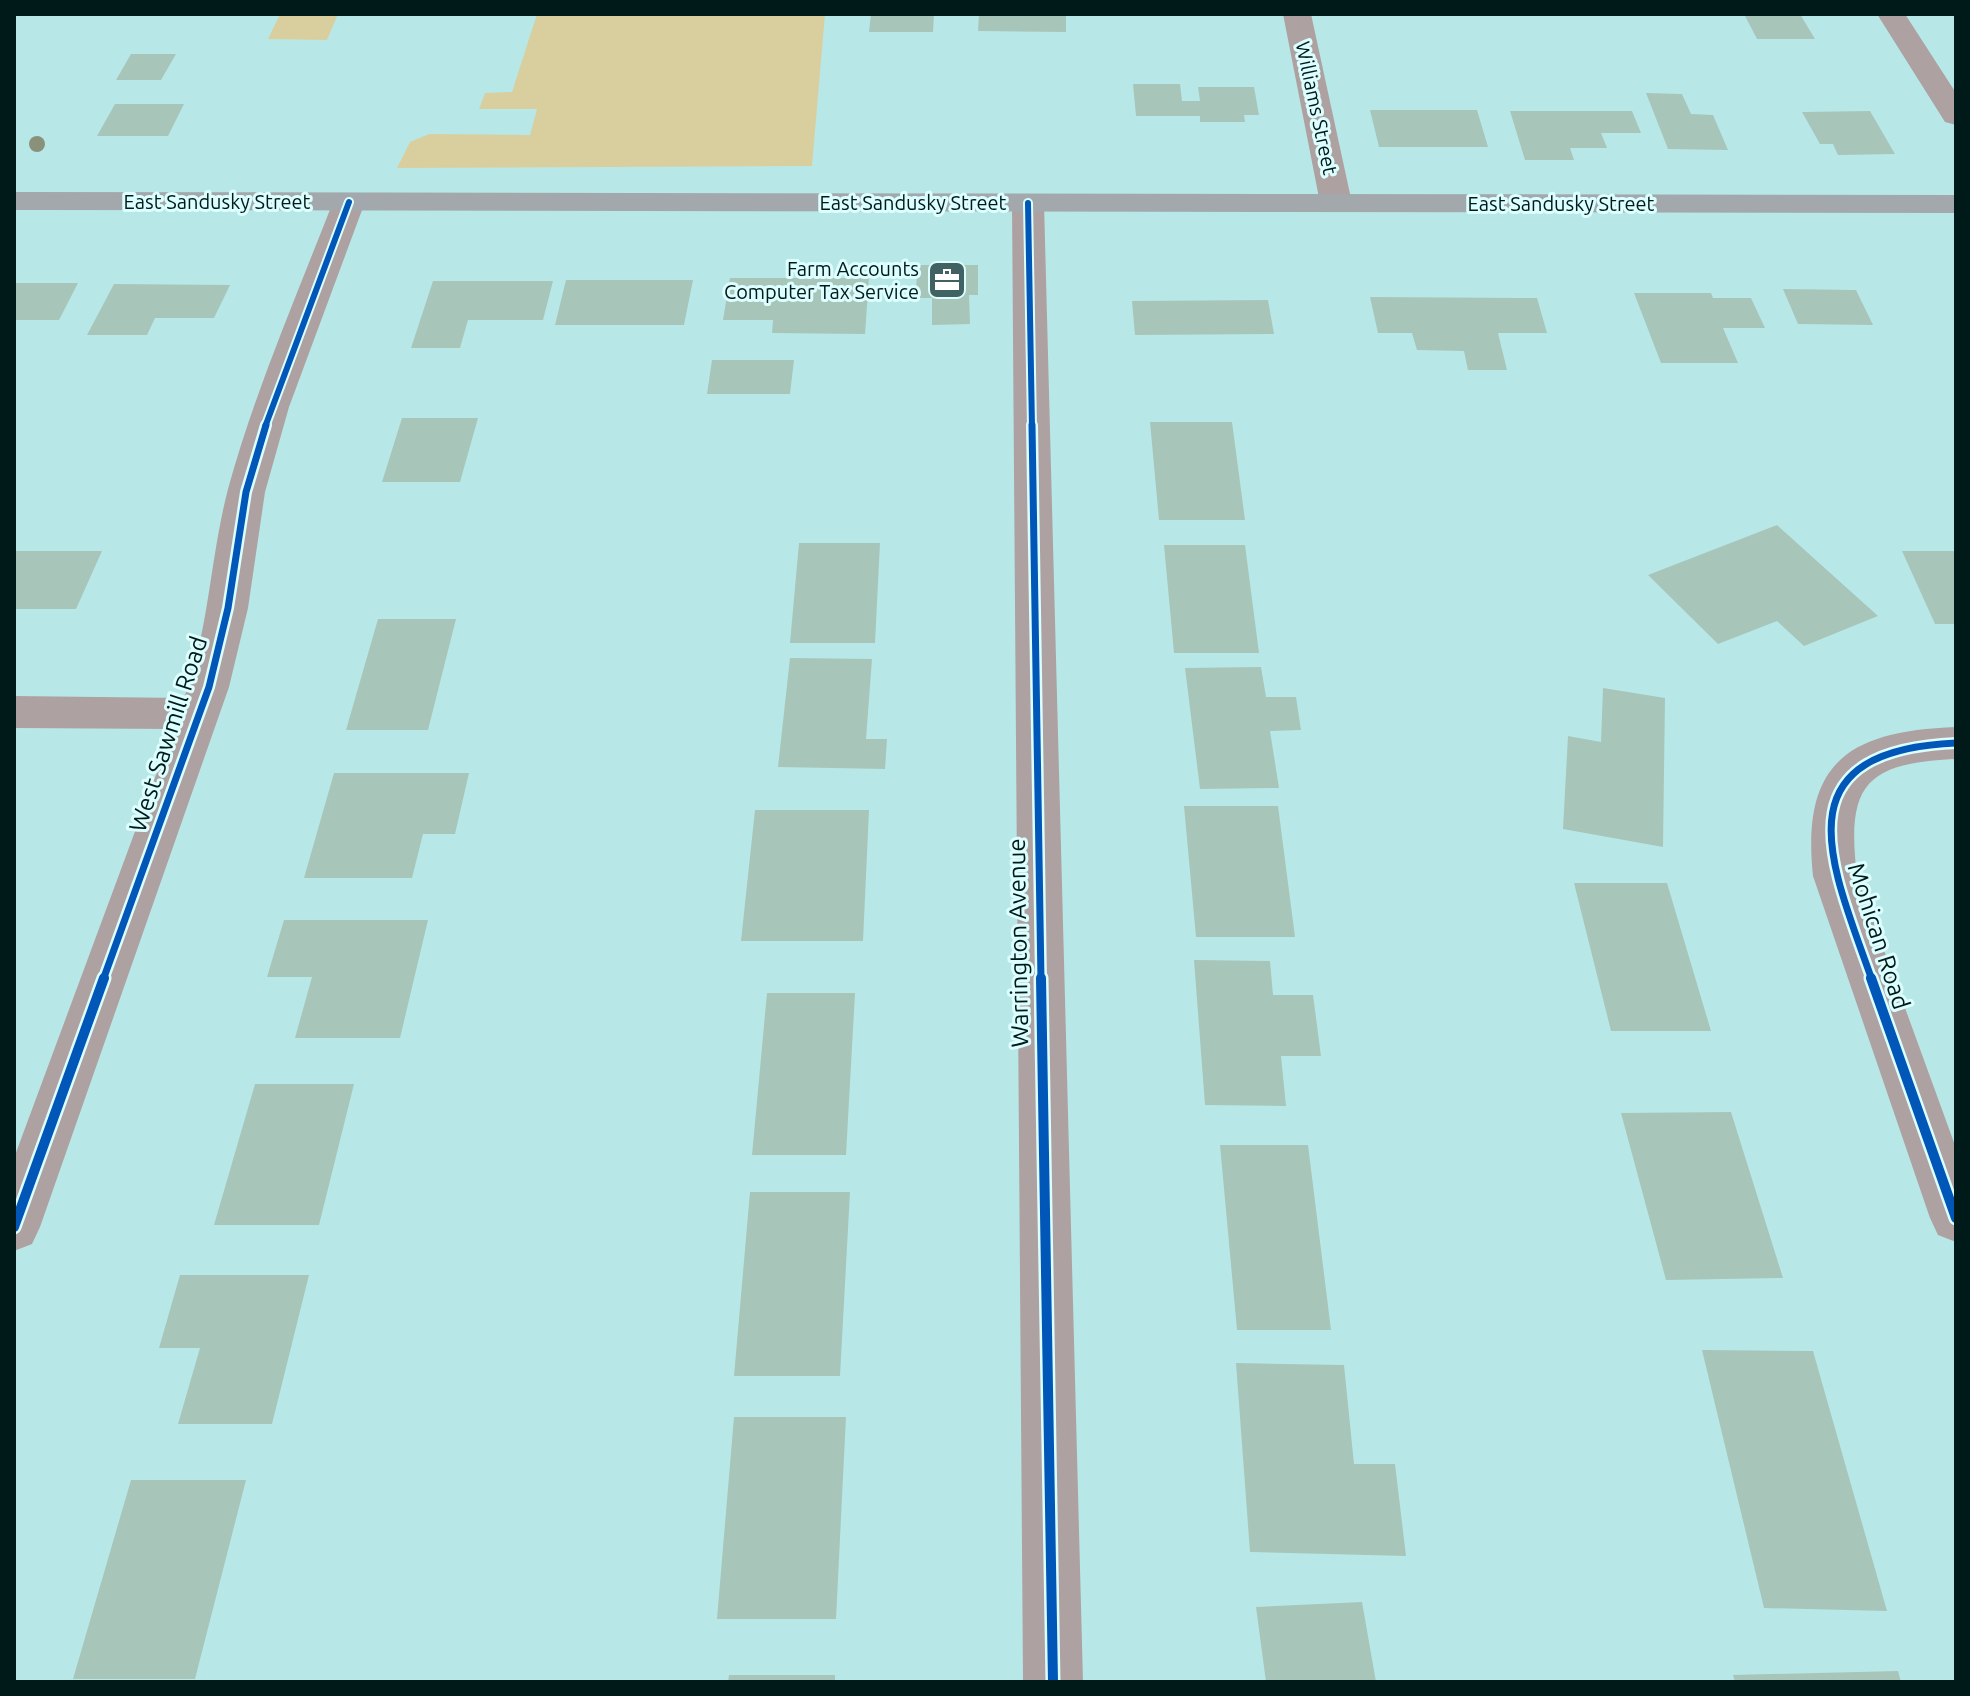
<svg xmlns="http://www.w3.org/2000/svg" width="1970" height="1696" font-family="Ubuntu,sans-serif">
<rect width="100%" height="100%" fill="#b7e8e7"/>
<!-- green -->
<path fill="#d9cf9e" d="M280,14H338L327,40L268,39Z
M537,14H825L812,166L397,168L410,142L429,134L530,135L537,109H479L485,93L512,92Z"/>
<!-- building -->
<path fill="#a8c5ba" d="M871,14H934L933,32H869Z
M979,14H1066V32L978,31Z
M1744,14H1800L1815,39H1757Z
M131,54H176L161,80H116Z
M1133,84H1180L1182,101H1200L1198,87H1254L1259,115H1244L1245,122H1200V116H1136Z
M1646,93L1682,94L1691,114L1713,115L1728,150L1668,149Z
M115,104H184L168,136H97Z
M1370,110H1477L1488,147H1379Z
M1510,111H1632L1641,133H1601L1607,148H1570L1574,160H1525Z
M1870,111L1895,154L1838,155L1833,144H1820L1802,112Z
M917,265H978V295H969L970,324L932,325V298H916Z
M730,278H869L865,334L772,333L773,320H723Z
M566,280H693L684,325H555Z
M433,281H553L543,320H468L460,348H411Z
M14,283H78L59,320H14Z
M114,284L230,285L214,318H155L147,335H87Z
M1783,289L1856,290L1873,325L1798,324Z
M1634,293H1711L1713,298H1751L1765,328H1723L1738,363H1661Z
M1370,297L1537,298L1547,333H1498L1507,370H1468L1464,351L1417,350L1412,333H1378Z
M1268,300L1274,334L1135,335L1132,301Z
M712,360H794L790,394H707Z
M402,418H478L460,482H382Z
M1150,422H1232L1245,520H1159Z
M1777,525L1878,616L1804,646L1777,621L1718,644L1648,575Z
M799,543H880L875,643H790Z
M1164,545H1245L1259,653H1174Z
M14,551H102L76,609H14Z
M1902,551H1956V624H1935Z
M378,619H456L428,730H346Z
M790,658L872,659L866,739H887L885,769L778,767Z
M1261,667L1266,697H1296L1301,730L1270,731L1279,788L1200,789L1185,668Z
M1603,688L1665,698L1663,847L1563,829L1568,736L1601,742Z
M334,773H469L455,834H423L412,878H304Z
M1184,806H1278L1295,937H1196Z
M755,810H869L863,941H741Z
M1574,883H1667L1711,1031H1611Z
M284,920H428L400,1038H295L312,977H267Z
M1194,960L1270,961L1273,995H1313L1321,1056H1281L1286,1106L1205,1105Z
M767,993H855L846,1155H752Z
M255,1084H354L319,1225H214Z
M1731,1112L1783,1278L1666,1280L1621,1113Z
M1220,1145H1308L1331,1330H1237Z
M750,1192H850L840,1376H734Z
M180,1275H309L272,1424H178L200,1348H159Z
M1702,1350L1813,1351L1887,1611L1764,1608Z
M1236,1363L1344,1365L1354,1464H1395L1406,1556L1250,1552Z
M734,1417H846L836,1619H717Z
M131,1480H246L195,1679H73Z
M1362,1602L1376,1682H1266L1256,1607Z
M1898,1671L1901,1682H1735L1733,1675Z
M729,1675H835V1682H728Z"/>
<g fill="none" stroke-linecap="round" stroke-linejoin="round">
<!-- minor -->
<path fill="#aea1a1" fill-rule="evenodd" d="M1283,14H1311L1352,203L1347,210L1336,212L1325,210L1320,203Z
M1877,14H1905L1956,93V125L1945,122Z
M349,193L360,195L365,202L289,407L265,492L248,608L229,687L40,1227L32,1244L14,1251V1158L173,729L14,728V696L184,698C209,631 210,558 228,489C255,391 296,297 333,202L338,195Z
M1028,194L1039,196L1044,203L1083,1682H1023L1012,203L1017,196Z
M1956,727V759C1865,763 1846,785 1857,876L1956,1148V1242L1938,1235L1930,1218L1813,876C1801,762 1849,731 1956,727Z"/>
<!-- major -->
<path fill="#a3a8ac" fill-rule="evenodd" d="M14,192L1956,195V213L14,210Z"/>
<!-- cycleway-far2 casing -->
<g stroke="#ddfefe" stroke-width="10">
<path id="cycleway-far2" d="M1028,203L1032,427
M265,427L349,202"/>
</g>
<!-- cycleway-far1 casing -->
<g stroke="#ddfefe" stroke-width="12">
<path id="cycleway-far1" d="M1032,425L1041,980
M103,980L209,687L228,608L246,492L266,425
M1872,980C1831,864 1777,751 1956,743"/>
</g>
<!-- cycleway casing -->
<g stroke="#ddfefe" stroke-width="15">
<path id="cycleway" d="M1041,978L1053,1682
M1871,978L1956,1218
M14,1227L104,978"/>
</g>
<!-- cycleway-far2 -->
<use href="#cycleway-far2" stroke="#0057b8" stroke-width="6"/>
<!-- cycleway-far1 -->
<use href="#cycleway-far1" stroke="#0057b8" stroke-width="7"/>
<!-- cycleway -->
<use href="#cycleway" stroke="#0057b8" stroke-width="10"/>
</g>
<!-- trees -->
<circle fill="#8a917b" cx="37" cy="144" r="8"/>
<!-- icons -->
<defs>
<g id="office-square" transform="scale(2)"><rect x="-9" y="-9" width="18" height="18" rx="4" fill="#406262" stroke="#ddfefe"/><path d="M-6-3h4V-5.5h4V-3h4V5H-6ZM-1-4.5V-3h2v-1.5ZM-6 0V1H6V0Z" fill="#fff"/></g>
</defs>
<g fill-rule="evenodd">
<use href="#office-square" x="947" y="280"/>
</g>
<g text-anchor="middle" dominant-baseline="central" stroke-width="6" stroke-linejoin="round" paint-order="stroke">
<!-- far-street labels -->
<g font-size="20" fill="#001a1a" stroke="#ddfefe">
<text transform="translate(1317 108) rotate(78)">Williams Street</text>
<text x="217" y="201">East Sandusky Street</text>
<text x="913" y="202">East Sandusky Street</text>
<text x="1561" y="203">East Sandusky Street</text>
</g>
<!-- far-poi labels -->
<g font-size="20" fill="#001a1a" stroke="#ddfefe" text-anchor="end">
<text x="919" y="268">Farm Accounts<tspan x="919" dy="23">Computer Tax Service</tspan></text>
</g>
<!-- street labels -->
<g font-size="24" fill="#001a1a" stroke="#ddfefe">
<text transform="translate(168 734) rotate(-72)">West Sawmill Road</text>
<text transform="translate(1879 936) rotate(72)">Mohican Road</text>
<text transform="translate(1018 943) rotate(-91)">Warrington Avenue</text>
</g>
</g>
<!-- border -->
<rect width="1970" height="1696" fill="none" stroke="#001a1a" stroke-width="32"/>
</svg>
